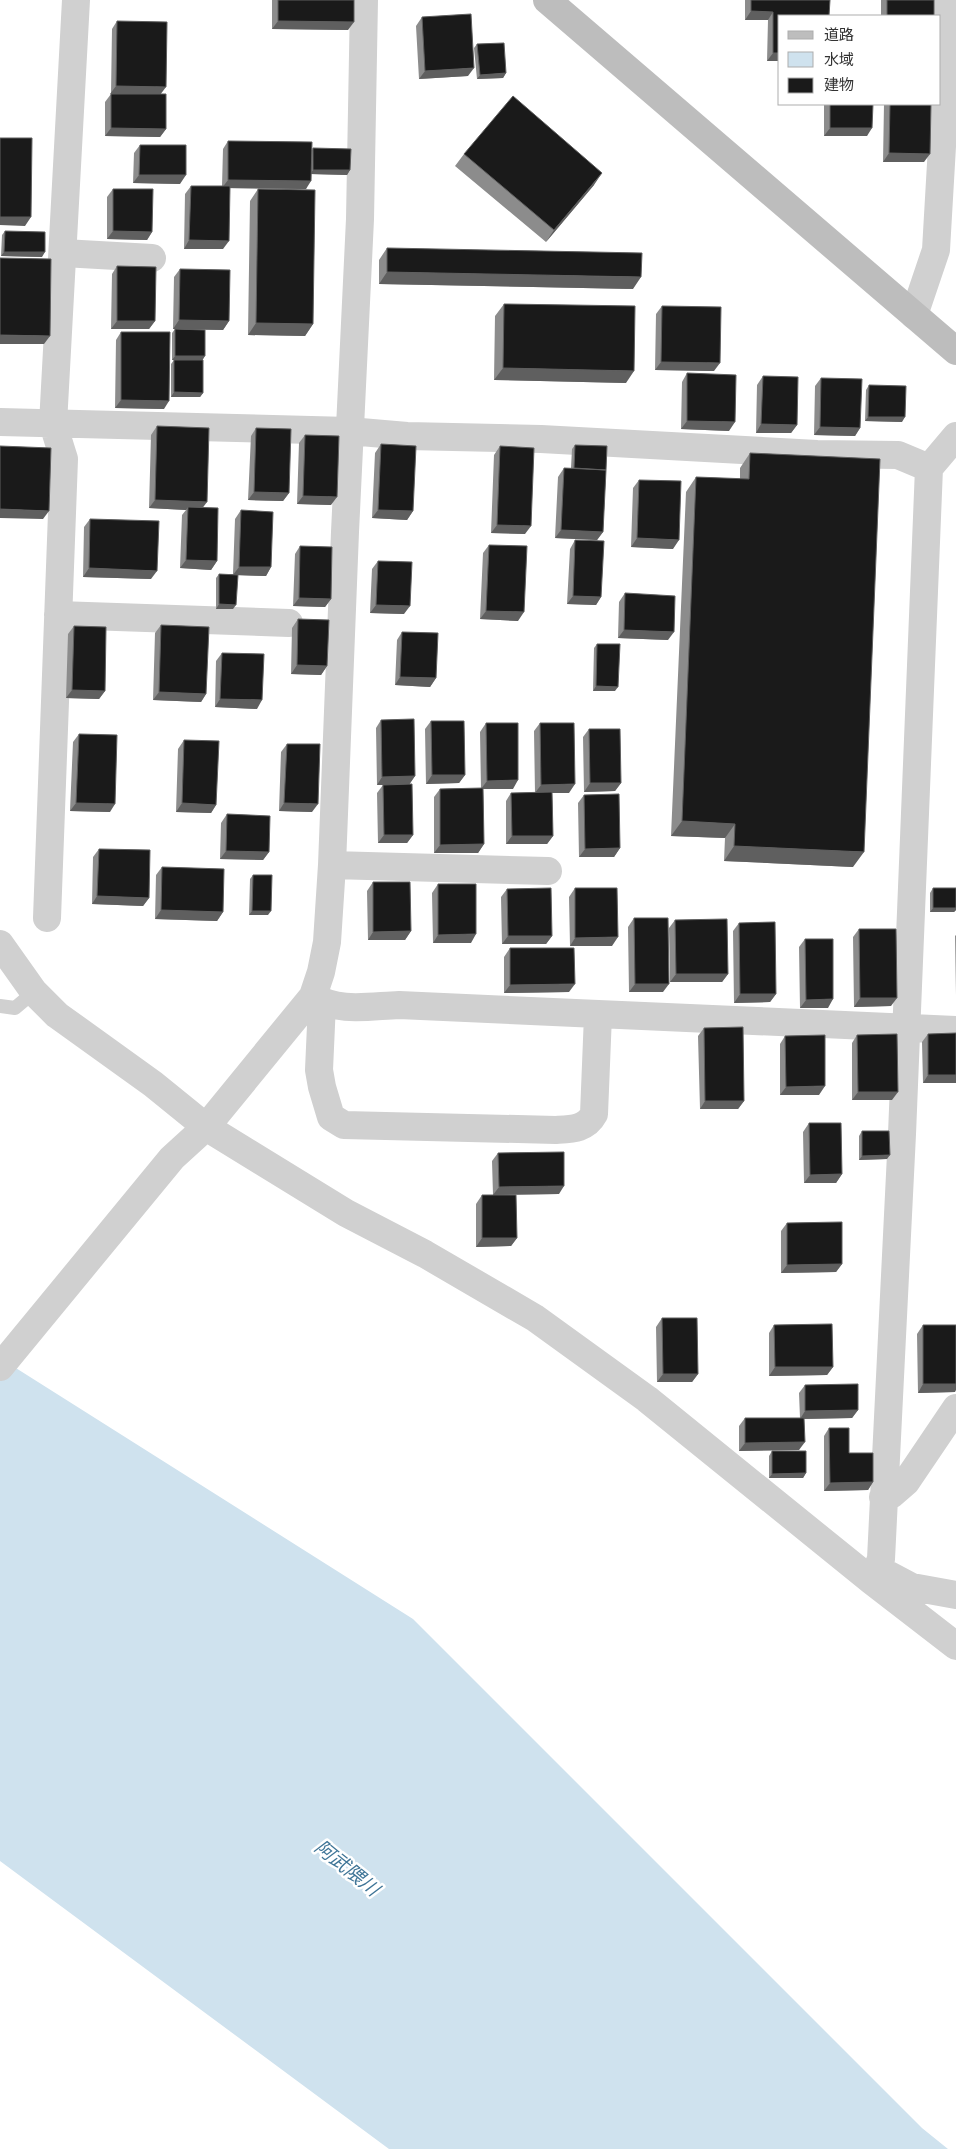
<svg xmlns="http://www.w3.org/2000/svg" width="956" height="2149" font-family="'Space Grotesk','Noto Sans JP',sans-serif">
<rect width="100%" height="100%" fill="#fff"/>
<!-- water -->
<path fill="#cfe2ee" d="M0,1358L413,1619L922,2128L948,2149H389L0,1861Z"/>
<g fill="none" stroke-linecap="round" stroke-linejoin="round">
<!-- lane -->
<path stroke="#d0d0d0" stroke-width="14" d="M0,1006L15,1008L34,992"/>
<!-- street -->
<path stroke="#d0d0d0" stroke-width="28" d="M63,253L152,258
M914,315L936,250L946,77L947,0
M0,422L349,431L407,436L541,439L817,454L898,455L929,468
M58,615L289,623
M332,865L548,871
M47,918L64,459L53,424L76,0
M0,944L34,992L57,1015L153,1084L206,1127L346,1213L425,1254L535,1318L647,1399L872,1581L956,1646
M313,996C337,1013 370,1006 399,1005L956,1030
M322,1003L319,1070L322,1087L331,1117L344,1125L556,1130C572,1129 586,1129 594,1114L598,1015
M0,1367L172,1158L206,1127L313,996L321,972L327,942L332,865L345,532L360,219L364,0
M883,1497L891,1495L906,1482L956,1408
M878,1569L912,1587L956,1595
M872,1581L881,1559L902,1134L929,468L956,436"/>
<!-- secondary -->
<path stroke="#bdbdbd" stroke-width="28" d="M547,0L956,351"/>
</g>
<!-- wall -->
<path fill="#8c8c8c" d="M272,0H354L348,30L272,29Z
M745,0H830L780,16V61H767L768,20H745Z
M881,0H934V16H881Z
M422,17L468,76L419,79L416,26Z
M117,21L160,94L166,129L160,137L105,136V102L111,94L112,29Z
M477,44L506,73L503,78L477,79L474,48Z
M824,104H873L867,136H824Z
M884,104H931L924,162H883Z
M228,141L312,150L313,148L350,170L347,175L311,174L306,189L230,188L223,249H184L185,194L191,186H222L223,149Z
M140,145L180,184L133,183L134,153Z
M464,154L594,185L546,242L455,166Z
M113,189L152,232L147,240L107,239V197Z
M258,189L313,324L305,336L248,335L250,201Z
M5,231L42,257L1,256L2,235Z
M387,248L633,289L379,284V260Z
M117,266L155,321L149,329H111L112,274Z
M180,269L229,321L223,330L173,329L174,277Z
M504,304L626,383L494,380L495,316Z
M662,306L714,371L655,370L656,314Z
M175,329L202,360L203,393L200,397H171V364L174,360H172V333Z
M121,332L164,409L115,408L116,340Z
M687,373L729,431L681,429L682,382Z
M763,376L797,425L791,433H756L757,385Z
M821,378L860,428L855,436L814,435L815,386Z
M869,385L902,422L865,421L866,390Z
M157,426L202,508L217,561L211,570L180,568L182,515L186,510L149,508L151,435Z
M256,428L289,493L283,501L248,500L251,436Z
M305,435L331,505L297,504L299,443Z
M381,444L413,511L407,520L372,518L375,453Z
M575,445L606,471L603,532L597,540L555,538L558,477L564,468H571L572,449Z
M500,446L525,534L491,533L494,455Z
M750,453L853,867L724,861L725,838L671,836L686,492L696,477L740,479V468Z
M639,480L673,549L631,547L633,488Z
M241,510L271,567L266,576L238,575L233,609H216V578L219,574H233L235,519Z
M90,519L151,579L83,577L84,527Z
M575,540L601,597L596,605L567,604L570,549Z
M489,545L518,621L480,619L483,553Z
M300,546L331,599L325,607L293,606L295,554Z
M378,561L404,614L370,613L372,569Z
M625,593L668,640L618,638L619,602Z
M298,619L327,666L321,675L291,674L292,628Z
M161,625L206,694L201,702L153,700L155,633Z
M74,626L105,691L99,699L66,698L68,634Z
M402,632L436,678L430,687L395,685L397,640Z
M597,644L615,691H593L594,648Z
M222,653L257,709L215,707L216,661Z
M381,720L415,776L409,784L413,835L407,843H378L377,793L383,785H377L376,728Z
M431,721L465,775L459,783L426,784L425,729Z
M486,723L513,789H483L484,844L478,853H434V797L440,789L481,788L480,732Z
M540,723L569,793H552L553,836L547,844H506V801L511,793H535L534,731Z
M589,729L621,783L615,791L584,792L583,737Z
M79,734L110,812L70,811L73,742Z
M184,740L216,805L211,813L176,812L178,749Z
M287,744L312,812L279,811L281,752Z
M584,795L620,848L614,857H579L578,803Z
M227,814L269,852L263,860L220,859L221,823Z
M99,849L149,898L143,906L92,904L93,857Z
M162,867L223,912L217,921L155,919L156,875Z
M253,875L268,915H249L250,879Z
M373,882L411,931L405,940H368L367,891Z
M438,884L471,943H433L432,893Z
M575,888L612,946H570L569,897Z
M933,888H956V910L954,912H930V893Z
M507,889L552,936L546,944H502L501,897Z
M634,918L663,992H629L628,927Z
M675,920L728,974L722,982H670L669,928Z
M739,923L776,994L770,1002L734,1003L733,931Z
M859,929L891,1006L854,1007L853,937Z
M956,935V995L955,936Z
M805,939L828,1008H800L799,947Z
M510,948L569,992L504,993V957Z
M704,1028L744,1101L738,1109H700L698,1036Z
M928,1034L956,1083H923L922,1042Z
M857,1035L892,1100H852V1043Z
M785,1036L819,1095H780V1044Z
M809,1123L842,1174L836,1183H804L803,1132Z
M862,1131L887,1159L859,1160V1136Z
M498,1153L559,1194L493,1195L492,1161Z
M482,1195L517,1238L511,1246L476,1247V1204Z
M787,1223L842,1264L836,1272L781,1273V1231Z
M662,1318L698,1374L692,1382H657L656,1327Z
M774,1325L833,1367L827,1375L769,1376V1333Z
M923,1325L955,1392L918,1393L917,1334Z
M805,1385L858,1410L852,1418L804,1419L799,1450L739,1451V1426L745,1418H800L799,1393Z
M829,1428L849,1453L873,1482L868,1490L824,1491V1436Z
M772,1451L806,1473L803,1478H769V1456Z"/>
<!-- shaded-wall -->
<path fill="#5f5f5f" d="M751,11L773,12L768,20H745Z
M278,21L354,22L348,30L272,29Z
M773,53H780V61H767Z
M474,68L468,76L419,79L425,71Z
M506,73L503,78L477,79L480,75Z
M116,86L166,87L160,95L110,94Z
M111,128L166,129L160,137L105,136Z
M830,128H872L867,136H824Z
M889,153L930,154L924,162H883Z
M313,170H350L347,175L310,174Z
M602,173L594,185L546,242L554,230Z
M139,175H186L180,184L133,183Z
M228,180L311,181L306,189L222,188Z
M0,217H31L25,226L0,225Z
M113,231L152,232L147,240L107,239Z
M189,240L229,241L223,249H184Z
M4,252H45L42,257L1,256Z
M387,272L641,277L633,289L379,284Z
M179,320L229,321L223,330L173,329Z
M117,321H155L149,329H111Z
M256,323L313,324L305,336L248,335Z
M0,335L50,336L44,344H0Z
M175,356H205L202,361L172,360Z
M661,362L720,363L714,371L655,370Z
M503,368L634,371L626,383L494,380Z
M174,392L203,393L200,397H171Z
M121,400L169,401L164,409L115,408Z
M868,417H905L902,422L865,421Z
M687,421L735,422L729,431L681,429Z
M761,424L797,425L791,433H756Z
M820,427L860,428L855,436L814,435Z
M254,492L289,493L283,501L248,500Z
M303,496L337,497L331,505L297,504Z
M155,500L207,502L201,510L188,507L186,510L149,508Z
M0,509L49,511L43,519L0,518Z
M378,510L413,511L407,520L372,518Z
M497,525L531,526L525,534L491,533Z
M561,530L603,532L597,540L555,538Z
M637,538L679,540L673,549L631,547Z
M186,560L217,561L211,570L180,568Z
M239,567H271L266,576L233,575Z
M89,568L157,571L151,579L83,577Z
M573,596L601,597L596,605L567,604Z
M299,598L331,599L325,607L293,606Z
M219,604L236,605L233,609H216Z
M376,605L410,606L404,614L370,613Z
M486,611L524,612L518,621L480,619Z
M624,630L674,632L668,640L618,638Z
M297,665L327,666L321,675L291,674Z
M400,677L436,678L430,687L395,685Z
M596,686L618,687L615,691H593Z
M72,690L105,691L99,699L66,698Z
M159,692L206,694L201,702L153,700Z
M220,699L262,700L257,709L215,707Z
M432,775H465L459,783L426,784Z
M415,776L409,785H377L382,777Z
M518,780L513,789H481L487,781Z
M590,783H621L615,791L584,792Z
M575,784L569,793H535L541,785Z
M76,803L115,804L110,812L70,811Z
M182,803L216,805L211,813L176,812Z
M284,803L318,804L312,812L279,811Z
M682,821L735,824L725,838L671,836Z
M384,835H413L407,843H378Z
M512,836H553L547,844H506Z
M484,844L478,853H434L440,845Z
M734,846L864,852L853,867L724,861Z
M620,848L614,857H579L585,849Z
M226,851L269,852L263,860L220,859Z
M97,896L149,898L143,906L92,904Z
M933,908H956V910L954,912H930Z
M161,910L223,912L217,921L155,919Z
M252,911H271L268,915H249Z
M411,931L405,940H368L373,932Z
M476,934L471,943H433L438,935Z
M508,936H552L546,944H502Z
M618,937L612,946H570L575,938Z
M676,974H728L722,982H670Z
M575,984L569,992L504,993L510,985Z
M635,984H669L663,992H629Z
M740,994H776L770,1002L734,1003Z
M860,998H897L891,1006L854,1007Z
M833,999L828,1008H800L806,1000Z
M928,1075H956V1083H923Z
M825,1086L819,1095H780L786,1087Z
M858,1092H898L892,1100H852Z
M705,1101H744L738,1109H700Z
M890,1155L887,1159L859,1160L862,1156Z
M842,1174L836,1183H804L810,1175Z
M564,1186L559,1194L493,1195L499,1187Z
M482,1238H517L511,1246L476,1247Z
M842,1264L836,1272L781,1273L787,1265Z
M775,1367H833L827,1375L769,1376Z
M663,1374H698L692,1382H657Z
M923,1384H956V1390L955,1392L918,1393Z
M858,1410L852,1418L800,1419L805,1411Z
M805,1442L799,1450L739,1451L745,1443Z
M806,1473L803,1478H769L772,1474Z
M873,1482L868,1490L824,1491L830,1483Z"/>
<!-- building -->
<path fill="#1a1a1a" stroke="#5f5f5f" d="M278,0H354V22L278,21Z
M751,0H830L829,16H780V53H773V12L751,11Z
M887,0H934V16H887Z
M471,14L474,68L425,71L422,17Z
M117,21L167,22L166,87L116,86Z
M504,43L506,73L480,75L477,44Z
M111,94H166V129L111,128Z
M513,96L602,173L554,230L464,154Z
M830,104H873L872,128H830Z
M890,104H931L930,154L889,153Z
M0,138H32L31,217H0Z
M228,141L312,142L311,181L228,180Z
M140,145H186V175H139Z
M313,148L351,149L350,170H313Z
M191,186H230L229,241L189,240Z
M113,189H153L152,232L113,231Z
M258,189L315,190L313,324L256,323Z
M5,231L45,232V252H4Z
M387,248L642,253L641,277L387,272Z
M0,258L51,259L50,336L0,335Z
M117,266L156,267L155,321H117Z
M180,269L230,270L229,321L179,320Z
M504,304L635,306L634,371L503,368Z
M662,306L721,307L720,363L661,362Z
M175,329L205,330V356H175Z
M121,332H170L169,401L121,400Z
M174,360H203V393L174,392Z
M687,373L736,375L735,422L687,421Z
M763,376L798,377L797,425L761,424Z
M821,378L862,379L860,428L820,427Z
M869,385L906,386L905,417H868Z
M157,426L209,428L207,502L155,500Z
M256,428L291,429L289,493L254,492Z
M305,435L339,436L337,497L303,496Z
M381,444L416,446L413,511L378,510Z
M575,445L607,446L606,470L574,468Z
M0,446L51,448L49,511L0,509Z
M500,446L534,448L531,526L497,525Z
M750,453L880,459L864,852L734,846L735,824L682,821L696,477L749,479Z
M564,468L606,470L603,532L561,530Z
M639,480L681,481L679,540L637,538Z
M188,507L218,508L217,561L186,560Z
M241,510L273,512L271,567H239Z
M90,519L159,521L157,571L89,568Z
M575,540L604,541L601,597L573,596Z
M489,545L527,546L524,612L486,611Z
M300,546L332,547L331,599L299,598Z
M378,561L412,562L410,606L376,605Z
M219,574L238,575L236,605L219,604Z
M625,593L675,596L674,632L624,630Z
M298,619L329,620L327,666L297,665Z
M161,625L209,627L206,694L159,692Z
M74,626L106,627L105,691L72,690Z
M402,632L438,633L436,678L400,677Z
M597,644H620L618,687L596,686Z
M222,653L264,654L262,700L220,699Z
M414,719L415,776L382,777L381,720Z
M431,721H464L465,775H432Z
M486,723H518V780L487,781Z
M540,723H574L575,784L541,785Z
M589,729H620L621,783H590Z
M79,734L117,735L115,804L76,803Z
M184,740L219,741L216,805L182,803Z
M287,744H320L318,804L284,803Z
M412,784L413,835H384L383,785Z
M483,788L484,844L440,845V789Z
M552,792L553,836H512L511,793Z
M619,794L620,848L585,849L584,795Z
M227,814L270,816L269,852L226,851Z
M99,849L150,850L149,898L97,896Z
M162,867L224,869L223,912L161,910Z
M253,875H272L271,911H252Z
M373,882H410L411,931L373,932Z
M438,884H476V934L438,935Z
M551,888L552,936H508L507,889Z
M575,888H617L618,937L575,938Z
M933,888H956V908H933Z
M634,918H668L669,984H635Z
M727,919L728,974H676L675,920Z
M775,922L776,994H740L739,923Z
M859,929H896L897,998H860Z
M805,939H833V999L806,1000Z
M510,948H574L575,984L510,985Z
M743,1027L744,1101H705L704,1028Z
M956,1033V1075H928V1034Z
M897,1034L898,1092H858L857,1035Z
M825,1035V1086L786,1087L785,1036Z
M809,1123H841L842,1174L810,1175Z
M862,1131H889L890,1155L862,1156Z
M564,1152V1186L499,1187L498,1153Z
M482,1195H516L517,1238H482Z
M842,1222V1264L787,1265V1223Z
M662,1318H697L698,1374H663Z
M832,1324L833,1367H775L774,1325Z
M923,1325H956V1384H923Z
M858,1384V1410L805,1411V1385Z
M745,1418H804L805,1442L745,1443Z
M829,1428H849V1453H873V1482L830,1483Z
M772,1451H806V1473L772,1474Z"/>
<g text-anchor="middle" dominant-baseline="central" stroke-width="5" stroke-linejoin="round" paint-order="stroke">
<!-- water labels -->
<g font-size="19" font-style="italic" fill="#3f7597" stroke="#fff">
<text transform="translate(347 1868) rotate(39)">阿武隈川</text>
</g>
</g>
<!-- legend -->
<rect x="778" y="15" width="162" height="90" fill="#ffffff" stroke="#adadad"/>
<rect x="788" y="31" width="25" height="8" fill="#bdbdbd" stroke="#adadad"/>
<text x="824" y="40" font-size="15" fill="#333333">道路</text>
<rect x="788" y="52" width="25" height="15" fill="#cfe2ee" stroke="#adadad"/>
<text x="824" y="65" font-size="15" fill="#333333">水域</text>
<rect x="788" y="78" width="25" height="15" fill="#1a1a1a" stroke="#adadad"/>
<text x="824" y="90" font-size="15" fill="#333333">建物</text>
</svg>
